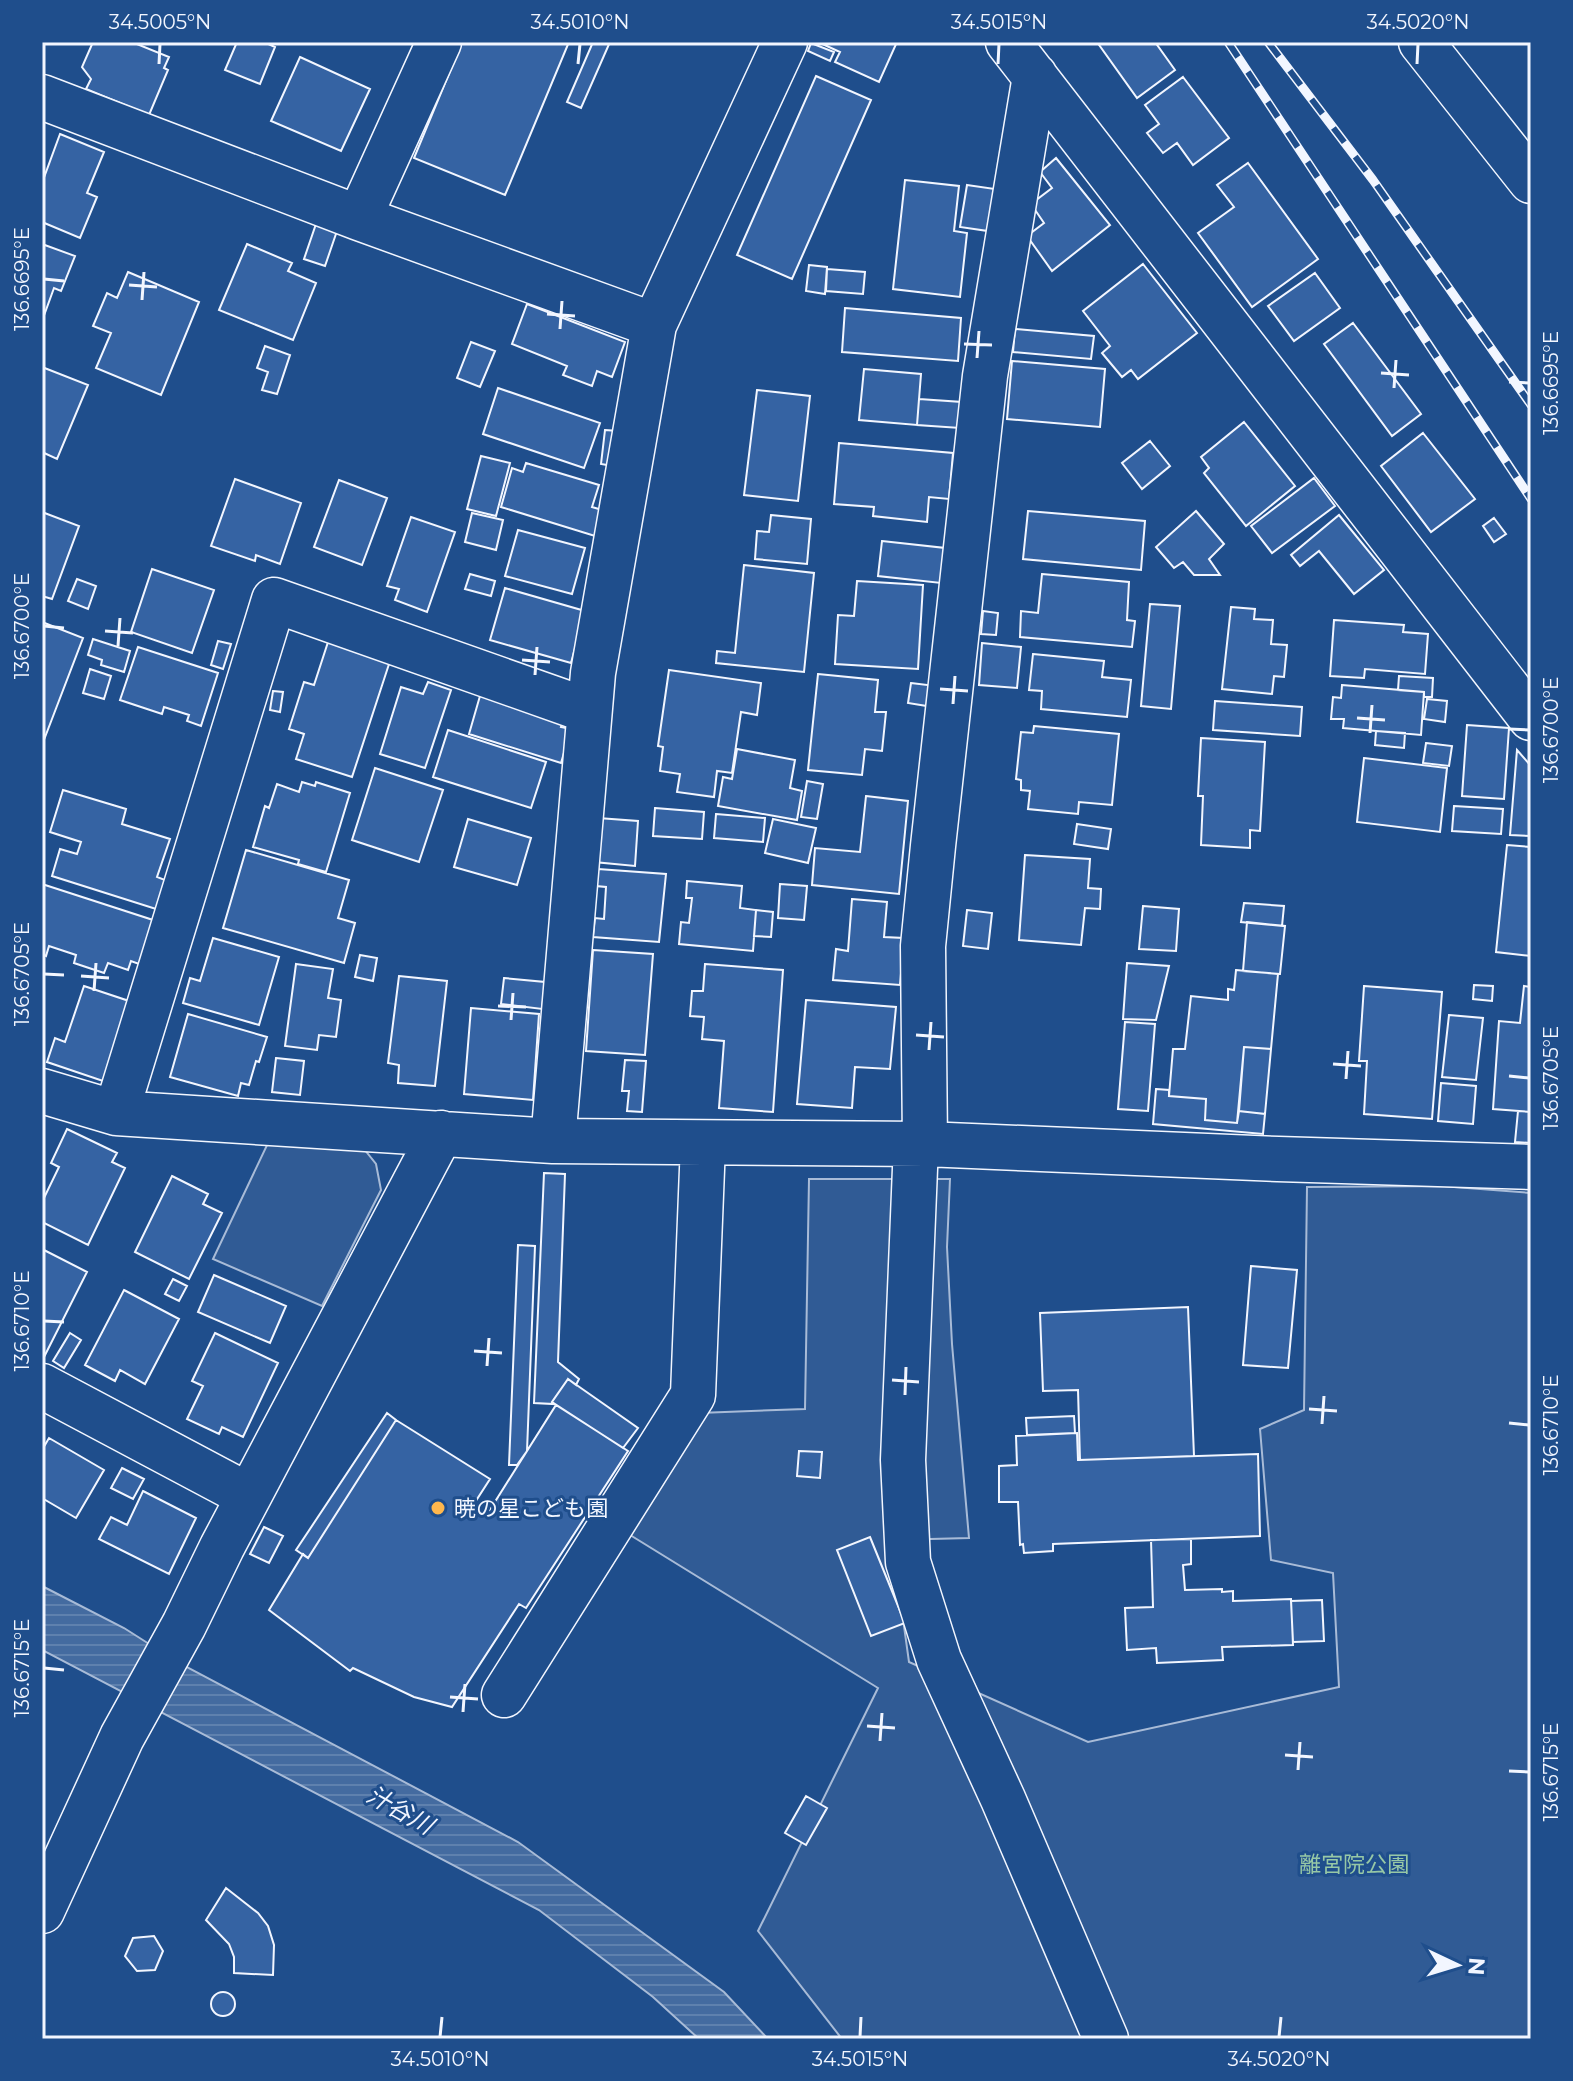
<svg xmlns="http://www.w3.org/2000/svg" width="1573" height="2081" font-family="Montserrat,'Noto Sans JP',sans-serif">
<defs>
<pattern id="water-rules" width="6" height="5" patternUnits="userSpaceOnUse" patternTransform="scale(2)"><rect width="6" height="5" fill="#446ba0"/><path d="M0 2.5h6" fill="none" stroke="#5f81ae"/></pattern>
</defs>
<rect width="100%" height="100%" fill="#1f4e8c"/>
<!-- built -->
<path fill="#305b95" stroke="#a8bbd7" stroke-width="2" d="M268,1143L364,1149L376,1164L381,1190L322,1306L213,1259Z
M809,1179H950L947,1247L952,1344L969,1538L892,1540L909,1662L1088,1742L1339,1687L1333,1573L1271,1560L1260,1429L1304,1410L1307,1187L1441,1186L1531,1193V2039H842L758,1931L878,1688L622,1530L699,1413L805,1409Z"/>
<!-- water -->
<path fill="url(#water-rules)" stroke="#a8bbd7" stroke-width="2" d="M42,1586L124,1628L179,1663L518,1842L724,1992L768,2039H699L653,1997L539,1910L42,1650Z"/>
<!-- building -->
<path fill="#3563a3" stroke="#f2f6ff" stroke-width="2" d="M93,42H132L169,57L164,68L168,70L149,115L86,89L91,79L82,67Z
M237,42H264L275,47L260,84L225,70Z
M462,42H569L505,195L414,158Z
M593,42H610L581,108L567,102Z
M818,42H897L879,82L835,62L840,52Z
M1097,42H1155L1175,70L1137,98Z
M811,43L834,52L830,61L808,51Z
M300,57L370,89L341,151L271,121Z
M816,76L871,100L792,279L737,255Z
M1183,77L1229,138L1193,165L1177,143L1163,153L1147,133L1159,124L1145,105Z
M60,134L104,152L87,193L97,197L80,238L42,222V183Z
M1056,158L1110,225L1052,271L1027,236L1044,223L1031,204L1052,188L1040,172Z
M1248,163L1318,259L1252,307L1198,233L1234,207L1217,185Z
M905,180L959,186L954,231L967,233L960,297L893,289Z
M967,185L995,189L988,231L960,227Z
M317,221L338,228L325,266L304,259Z
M42,244L75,256L61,291L54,288L42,321Z
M247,244L292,263L288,271L316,283L293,340L219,310Z
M1143,264L1197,333L1138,379L1131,370L1122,377L1102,353L1110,346L1083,311Z
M809,265L827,267L825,294L806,291Z
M827,269L865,272L863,294L826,291Z
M128,272L199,302L161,395L96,368L111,333L93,326L107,293L117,298Z
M1315,273L1340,308L1294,341L1268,306Z
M527,304L625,342L612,377L597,371L592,386L563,375L567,366L512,344Z
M845,308L961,318L958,361L842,352Z
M1353,323L1421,414L1392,436L1324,344Z
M1015,329L1094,336L1091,359L1013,352Z
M471,342L495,351L480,387L457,378Z
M265,346L290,355L277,394L262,390L268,372L257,368Z
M1012,361L1105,369L1100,427L1007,419Z
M42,367L88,385L57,459L42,452Z
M864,369L921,374L917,425L859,420Z
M498,388L600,423L584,468L483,434Z
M757,390L810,396L798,501L744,495Z
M919,399L962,402L960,428L917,425Z
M1244,422L1295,486L1246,526L1204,473L1209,468L1201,457Z
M605,430L618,431L613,466L601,464Z
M1423,433L1475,499L1431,532L1381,466Z
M1150,441L1170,466L1142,489L1122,463Z
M839,443L953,453L949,499L929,497L927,522L873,516L874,507L834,504Z
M481,456L510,463L496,516L467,509Z
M526,463L599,485L592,507L602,510L595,536L501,507L512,468L523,472Z
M1314,478L1335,506L1272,553L1251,526Z
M235,479L301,503L280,564L256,555L255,561L211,546Z
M339,480L387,498L362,565L314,547Z
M1028,511L1145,521L1141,570L1023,559Z
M1196,511L1224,544L1209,559L1220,575H1194L1183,562L1174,568L1156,547Z
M42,512L79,526L52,599L42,596Z
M472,513L503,520L496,550L465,542Z
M771,515L811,519L807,564L755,559L757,531L769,532Z
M1339,515L1384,570L1354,594L1319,551L1300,566L1291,555Z
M411,517L455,532L427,612L395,600L399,589L387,586Z
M1494,518L1506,534L1494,542L1483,526Z
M518,530L585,548L572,594L505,576Z
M882,541L945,548L941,583L878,576Z
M744,565L814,573L804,672L716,663L717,651L735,653Z
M152,569L214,590L192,653L131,632Z
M470,574L495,581L491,596L465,589Z
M1042,574L1129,582L1127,620L1135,621L1132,647L1020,637L1021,611L1038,613Z
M77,579L96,586L88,609L68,601Z
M857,581L923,585L918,669L835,664L838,615L854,616Z
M505,588L585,611L571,663L490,640Z
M1150,604L1180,606L1171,709L1141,706Z
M1231,607L1255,609L1254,619L1273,620L1271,644L1287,645L1284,677L1274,676L1272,694L1222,689Z
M983,611L998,613L996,635L981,634Z
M1334,620L1404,625L1403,632L1428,634L1425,674L1365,669L1364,678L1330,676Z
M42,622L83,638L42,745Z
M93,639L130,651L124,672L101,665L102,660L88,655Z
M329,639L391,658L352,777L296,759L304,734L289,729L304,682L314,685Z
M218,641L231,644L223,669L211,665Z
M982,643L1021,647L1017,688L979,685Z
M138,647L218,673L201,726L187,721L189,715L164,707L162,714L120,700Z
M1033,654L1104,661L1102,677L1131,680L1127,717L1041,709L1042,691L1029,690Z
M90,669L111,676L104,699L83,693Z
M669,670L761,683L757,715L741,712L732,773L717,771L714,797L677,792L680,774L660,771L663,747L658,746Z
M818,674L878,680L875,712H886L882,751L865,749L862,775L808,770Z
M1399,676L1433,678L1432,697H1424V692L1398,690Z
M428,682L451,690L425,768L380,754L401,687L423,694Z
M484,682L565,714L561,727L571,729L561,763L469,734Z
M911,683L936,686L933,707L908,703Z
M1342,685L1424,692L1421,735L1343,728L1344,719H1331L1333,697L1341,698Z
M273,691L283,692L280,712L270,710Z
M1427,699L1447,701L1445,722L1424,719Z
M1215,701L1302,707L1300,736L1213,730Z
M1467,725L1509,728L1504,799L1462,796Z
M1034,726L1119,734L1112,805L1079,802L1078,814L1028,809L1030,791L1021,790V780L1016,779L1021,732L1033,733Z
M448,730L546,762L531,808L433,777Z
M1376,731L1405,733L1404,748L1375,745Z
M1201,738L1265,742L1260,831L1250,830V848L1201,845L1203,796H1198Z
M1426,743L1452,746L1449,766L1423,763Z
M737,749L795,760L790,788L802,791L797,820L718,806L723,777L732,779Z
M1517,750L1531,766V836L1510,835Z
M1364,758L1447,768L1440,832L1357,822Z
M375,768L443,790L419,862L352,840Z
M807,781L823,784L817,819L801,817Z
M302,782L315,786L316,782L350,793L326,872L298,864L299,860L253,847L265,806L269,808L277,784L299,792Z
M63,790L126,809L122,824L170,839L157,877L165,880L156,909L52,876L60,849L77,854L81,842L50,832Z
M866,796L908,801L899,894L812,885L815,848L860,852Z
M1454,806L1503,809L1501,834L1452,831Z
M655,808L704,812L702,839L653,836Z
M716,814L765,818L763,842L714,838Z
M598,818L638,821L635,866L594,862Z
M468,819L531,838L517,885L454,867Z
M773,819L816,828L808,863L765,853Z
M1077,824L1111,829L1108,849L1074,844Z
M1507,845L1531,847V956L1496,952Z
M246,850L349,880L338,918L355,923L344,963L223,928Z
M1025,855L1090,859L1088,888L1101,889L1100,909L1085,908L1081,945L1019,940Z
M598,869L666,874L659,942L593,937L595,918L604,919L606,887L596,886Z
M687,881L742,886L740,908L756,910L753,951L679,944L681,922L689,923L692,898H686Z
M42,884L153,920L139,964L131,961L128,970L108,963L104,973L74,963L76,955L49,946L46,956L42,954Z
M780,884L807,886L804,920L778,918Z
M852,899L887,902L884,937L904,938L900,985L833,980L836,949L848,951Z
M1244,903L1284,906L1282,926L1241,922Z
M1143,906L1179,909L1176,951L1139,949Z
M756,910L773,912L771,937L754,936Z
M967,910L992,913L988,949L963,946Z
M1247,922L1285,926L1280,974L1243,971Z
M213,938L279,957L259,1025L183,1003L190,978L200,981Z
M593,950L653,954L645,1055L586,1051Z
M360,955L377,958L373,981L355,977Z
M1127,963L1169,966L1156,1020L1123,1019Z
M296,964L333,969L328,998L341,1000L336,1037L319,1035L317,1050L285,1046Z
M705,964L783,970L773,1112L719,1108L724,1041L702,1039L704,1017L690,1016L692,991H703Z
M1236,970L1278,974L1271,1049L1244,1047L1237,1123L1205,1120L1206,1099L1169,1096L1173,1049H1185L1191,996L1228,1000V989L1234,990Z
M399,976L447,981L435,1086L398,1083L399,1065L388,1063Z
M504,978L545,982L542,1009L501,1004Z
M1474,985L1493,986L1492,1001L1473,999Z
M84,986L129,1001L103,1081L47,1062L55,1038L65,1042Z
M1364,986L1442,992L1432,1119L1364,1114L1367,1061H1359Z
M1524,986L1531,987V1112L1493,1109L1499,1021L1520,1023Z
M806,1000L896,1007L890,1069L855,1067L852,1108L797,1104Z
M471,1008L539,1014L533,1100L464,1094Z
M188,1014L267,1037L259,1062L256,1061L249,1085L241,1083L238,1096L170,1077Z
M1449,1015L1483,1018L1476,1080L1442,1077Z
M1125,1022L1155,1024L1148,1111L1118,1109Z
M1244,1047L1271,1049L1265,1114L1239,1111Z
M276,1058L304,1061L300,1095L272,1092Z
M625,1060L646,1061L642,1112L627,1111L629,1091H622Z
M1441,1083L1476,1086L1473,1124L1438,1121Z
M1156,1089L1169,1090V1096L1206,1099L1205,1120L1237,1123L1239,1111L1265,1114L1263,1134L1153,1124Z
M1518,1111L1531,1112V1143L1515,1142Z
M67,1129L117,1153L112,1162L125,1168L88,1245L42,1222V1202L59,1167L51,1163Z
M544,1173L565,1174L558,1362L579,1379L576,1385L568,1379L552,1402L554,1404L534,1403Z
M172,1176L208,1194L203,1204L222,1213L189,1279L135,1252Z
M518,1245L535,1246L527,1451L517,1465H509Z
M42,1249L87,1272L42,1361Z
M1251,1266L1297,1270L1288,1368L1243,1365Z
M214,1275L286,1306L270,1343L198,1312Z
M173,1279L187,1286L179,1301L165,1294Z
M124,1290L179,1319L145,1384L120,1370L115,1381L85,1365Z
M1188,1307L1194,1456L1080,1460L1078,1390L1043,1391L1040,1313Z
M70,1333L81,1340L64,1368L53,1361Z
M215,1333L278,1363L243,1437L222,1427L219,1434L187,1419L203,1386L192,1381Z
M568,1379L638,1428L623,1448L552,1402Z
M556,1405L628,1451L526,1608L519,1604L452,1707L414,1697L353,1668L350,1671L269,1610L303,1554L308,1558L396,1420L490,1479L472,1507L486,1516Z
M387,1413L396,1420L308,1558L296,1550Z
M1074,1416L1075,1433L1027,1435L1026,1418Z
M1077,1433L1078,1460L1258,1454L1260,1536L1053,1544V1551L1024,1553L1023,1544L1020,1545L1018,1502H999V1466L1017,1465L1016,1436Z
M49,1438L104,1470L76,1518L42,1498V1450Z
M799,1451L822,1452L820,1478L797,1476Z
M122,1468L144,1479L133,1499L111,1488Z
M143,1491L196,1518L169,1574L99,1539L111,1517L127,1525Z
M264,1527L283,1536L269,1563L250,1554Z
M870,1537L905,1623L871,1636L837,1550Z
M1191,1539V1564L1183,1565L1185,1590L1222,1589V1592L1233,1591V1601L1291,1599L1293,1645L1222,1647L1223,1660L1157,1663L1156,1648L1127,1650L1125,1608L1153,1607L1151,1540Z
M1322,1600L1324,1641L1293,1642L1291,1601Z
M806,1796L827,1808L806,1845L785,1833Z
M226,1888L258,1913L268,1926L274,1945L273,1975L234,1973V1957L229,1944L206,1920Z
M154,1936L163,1951L155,1970L137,1971L125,1956L133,1938Z
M211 2004a12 12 0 1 1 24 0a12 12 0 1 1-24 0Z"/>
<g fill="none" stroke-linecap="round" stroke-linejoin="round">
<!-- minor casing -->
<g stroke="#f2f6ff" stroke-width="47">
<path id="minor" d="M1008,42L1531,718
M1421,42L1531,181
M42,97L359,218L654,325
M359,218L439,42
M42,1091L116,1113L553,1141L925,1144L1278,1159L1531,1167
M116,1113L274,600L589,711
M553,1141L593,673L654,325L785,42
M916,1144L903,1460L908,1562L939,1660L1003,1799L1106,2039
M925,1144L923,946L933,846L985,376L1035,76
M42,1386L249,1496
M504,1695L693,1395L703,1144
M42,1911L122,1737L184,1625L222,1547L441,1133"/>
</g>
<!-- minor -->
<use href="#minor" stroke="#1f4e8c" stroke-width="44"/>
<!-- rail casing -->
<g stroke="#f2f6ff" stroke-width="9">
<path id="rail" d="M1228,42L1531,499
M1268,42L1373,180L1531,405"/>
</g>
<!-- rail -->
<use href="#rail" stroke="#1f4e8c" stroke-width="6" stroke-dasharray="18" stroke-linecap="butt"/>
</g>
<!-- ticks -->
<path fill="none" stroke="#f2f6ff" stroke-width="3" d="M159,64L160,44M578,64L580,44M998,64L999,44M1417,64L1418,44M44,279L64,281M129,285L157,287M142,300L144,272M547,314L575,316M560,329L562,301M964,344L992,345M977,358L979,331M1381,373L1409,375M1509,382L1529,383M1394,388L1396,360M44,626L64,628M105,631L133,633M118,646L120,618M522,660L550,662M535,675L537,647M940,689L968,691M953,704L955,676M1357,718L1385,720M1509,729L1529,730M1370,733L1372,705M44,974L64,975M81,976L109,978M94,991L96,963M498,1006L526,1007M511,1020L513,993M916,1035L944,1037M929,1050L931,1022M1333,1064L1361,1066M1509,1076L1529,1078M1346,1079L1348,1051M44,1321L64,1322M474,1351L502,1353M487,1366L489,1338M892,1380L919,1382M905,1395L906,1367M1309,1409L1337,1411M1509,1423L1529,1425M1322,1424L1324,1396M44,1668L64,1670M450,1697L478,1699M463,1712L465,1684M867,1726L895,1728M880,1741L882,1713M1285,1755L1313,1757M1298,1770L1300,1742M1509,1771L1529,1772M440,2037L442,2017M860,2037L861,2017M1279,2037L1281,2017"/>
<!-- markers -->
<circle fill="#ffb74d" stroke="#1f4e8c" stroke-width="3" cx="438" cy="1508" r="8"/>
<g text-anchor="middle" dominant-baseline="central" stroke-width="6" stroke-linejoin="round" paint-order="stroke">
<!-- poi labels -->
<g font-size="22" fill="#f2f6ff" stroke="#1f4e8c" text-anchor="start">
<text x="454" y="1508">暁の星こども園</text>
</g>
<!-- park labels -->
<g font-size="22" fill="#97c8a6" stroke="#1f4e8c">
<text x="1354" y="1864">離宮院公園</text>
</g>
<!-- water labels -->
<g font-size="24" font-style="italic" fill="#f2f6ff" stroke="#1f4e8c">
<text transform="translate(400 1810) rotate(29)">汁谷川</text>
</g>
</g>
<!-- border -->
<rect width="1573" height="2081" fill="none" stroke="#1f4e8c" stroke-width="88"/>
<!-- north arrow -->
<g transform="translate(1457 1965) rotate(94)" stroke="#1f4e8c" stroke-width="6" paint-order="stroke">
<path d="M0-6L14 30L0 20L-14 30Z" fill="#f2f6ff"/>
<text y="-12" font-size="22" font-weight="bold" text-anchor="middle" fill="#f2f6ff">N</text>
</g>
<rect x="44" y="44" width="1485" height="1993" fill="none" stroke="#f2f6ff" stroke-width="3"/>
<g font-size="20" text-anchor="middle" fill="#f2f6ff">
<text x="160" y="29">34.5005°N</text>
<text x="580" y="29">34.5010°N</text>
<text x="999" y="29">34.5015°N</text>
<text x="1418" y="29">34.5020°N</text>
<text transform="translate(22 279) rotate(-90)" y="7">136.6695°E</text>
<text transform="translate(1551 383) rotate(-90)" y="7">136.6695°E</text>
<text transform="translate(22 626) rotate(-90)" y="7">136.6700°E</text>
<text transform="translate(1551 730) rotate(-90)" y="7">136.6700°E</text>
<text transform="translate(22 974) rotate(-90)" y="7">136.6705°E</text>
<text transform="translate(1551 1078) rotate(-90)" y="7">136.6705°E</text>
<text transform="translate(22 1321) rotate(-90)" y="7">136.6710°E</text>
<text transform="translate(1551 1425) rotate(-90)" y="7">136.6710°E</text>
<text transform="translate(22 1668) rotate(-90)" y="7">136.6715°E</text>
<text transform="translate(1551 1772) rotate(-90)" y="7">136.6715°E</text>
<text x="440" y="2066">34.5010°N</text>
<text x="860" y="2066">34.5015°N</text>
<text x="1279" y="2066">34.5020°N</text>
</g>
</svg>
